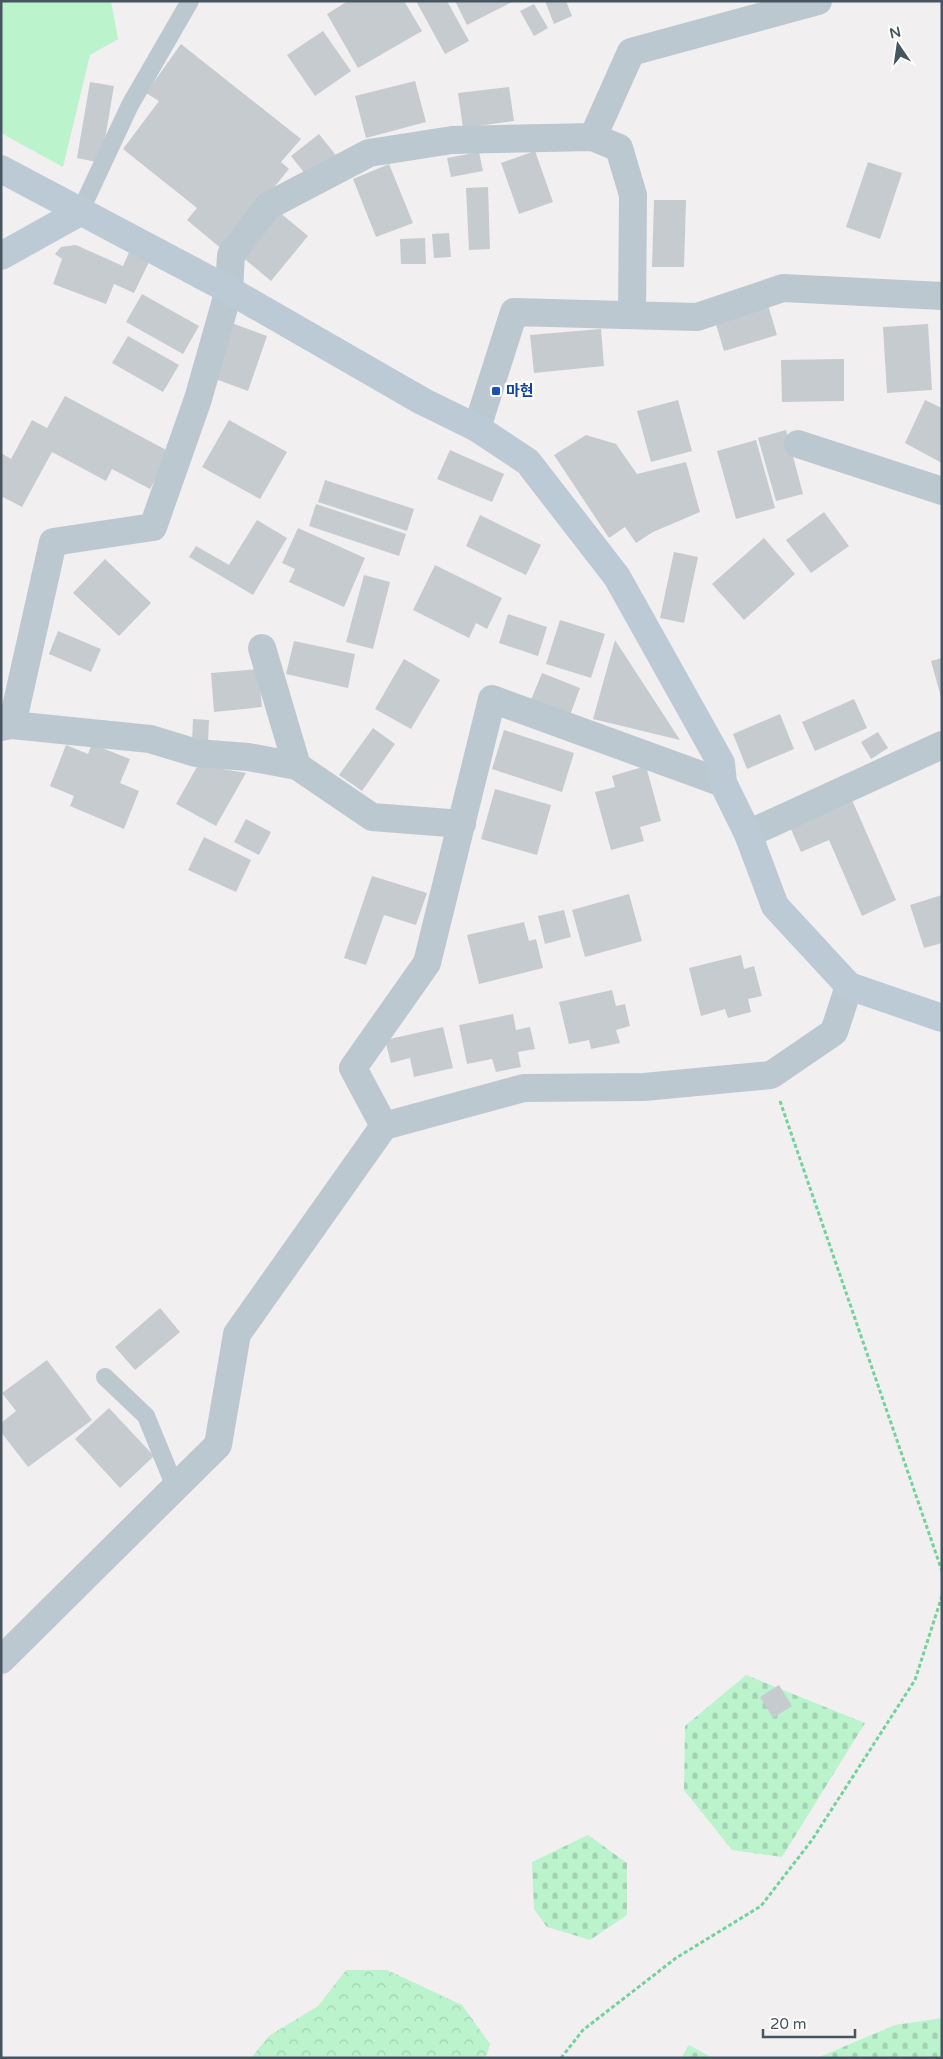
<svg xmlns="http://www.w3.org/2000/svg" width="943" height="2059" font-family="'Varela Round','Noto Sans KR',sans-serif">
<defs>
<pattern id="forest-crowns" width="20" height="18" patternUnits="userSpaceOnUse" patternTransform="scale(1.25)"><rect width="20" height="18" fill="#bbf3cc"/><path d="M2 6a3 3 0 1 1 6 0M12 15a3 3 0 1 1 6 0" fill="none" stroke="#a2d2b2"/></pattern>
<pattern id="cemetery-stones" width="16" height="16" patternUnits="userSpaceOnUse" patternTransform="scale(1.25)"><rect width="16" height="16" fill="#bbf3cc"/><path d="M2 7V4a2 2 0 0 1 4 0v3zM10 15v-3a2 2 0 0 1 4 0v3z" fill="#a2d2b2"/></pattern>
</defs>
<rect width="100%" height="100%" fill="#f2eff0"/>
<!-- grass -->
<path fill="#bbf3cc" d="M1,1H111L118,39L90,55L63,167L1,133Z"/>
<!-- forest -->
<path fill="url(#forest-crowns)" d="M346,1970H387L462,2005L490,2044L486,2058H251L269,2036L318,2006Z"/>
<!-- cemetery -->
<path fill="url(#cemetery-stones)" d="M746,1675L865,1723L782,1857L732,1850L684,1790L685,1726Z
M588,1835L627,1863V1915L590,1940L547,1927L534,1909L532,1862Z
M942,2018V2058H817L895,2025Z
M689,2045L713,2058H681Z"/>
<!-- building -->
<path fill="#c6cbd0" d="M348,1H404L422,31L358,68L327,14Z
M416,1H447L469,41L445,54Z
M455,1H514L467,25Z
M545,1H566L572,16L554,24Z
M534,4L548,28L534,36L520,11Z
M323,31L351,71L315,96L287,55Z
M181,44L301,139L281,162L289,169L223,250L187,220L197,208L123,149L159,101L146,93Z
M415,81L426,122L366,138L355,96Z
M90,82L114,86L101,163L77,158Z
M509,87L514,121L463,128L458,93Z
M319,134L338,158L310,180L291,156Z
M535,151L553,202L519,214L501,163Z
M479,152L483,171L451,177L447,158Z
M868,162L902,173L880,239L846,227Z
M389,164L413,223L376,237L353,179Z
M488,187L490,249L469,250L466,188Z
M654,200H686L684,267H652Z
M278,211L308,236L271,281L241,256Z
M449,233L451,257L434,258L432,234Z
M425,238L426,264H401L400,239Z
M76,245L123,266L130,250L150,260L134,293L114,284L106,304L53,284L62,259L55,254L61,247Z
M142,294L199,326L183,354L126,322Z
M768,305L777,335L724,351L715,321Z
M229,322L267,336L248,391L210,377Z
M928,324L932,390L887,393L883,327Z
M601,329L604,366L534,373L530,335Z
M128,336L179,365L163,392L112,363Z
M844,359V401L782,402L781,360Z
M65,396L170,452L150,489L112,469L106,481L52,452L22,507L1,496V453L11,459L32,420L47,428Z
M678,400L692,451L651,462L637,411Z
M925,400L942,408V463L905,443Z
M229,420L287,452L260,499L202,467Z
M786,430L803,494L776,501L758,438Z
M586,435L616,444L637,474L686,462L700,512L653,532L636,543L625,527L609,538L554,455Z
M756,440L775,508L736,519L717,451Z
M450,450L504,474L492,502L437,479Z
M325,480L414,509L407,531L318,502Z
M316,504L406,534L399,556L309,526Z
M824,512L849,546L811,573L786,540Z
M480,515L541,545L526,575L466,546Z
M257,520L287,538L253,595L189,557L196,546L229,565Z
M298,528L365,558L344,607L289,582L295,569L282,563Z
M764,538L795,574L744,620L712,584Z
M674,552L698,557L684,623L660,618Z
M105,559L151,603L119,636L73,593Z
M435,565L502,598L487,629L476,623L469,638L413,610Z
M364,575L390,582L373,649L346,642Z
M508,614L547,627L538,656L499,643Z
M560,620L605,634L591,678L546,664Z
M58,631L101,649L91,672L49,654Z
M615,640L680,740L593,719Z
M294,641L355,654L348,688L286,674Z
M942,658V696L941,697L931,661Z
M404,659L440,680L411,729L375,709Z
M258,669L262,707L214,712L211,673Z
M542,673L580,688L570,715L531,700Z
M854,699L867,728L815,751L802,722Z
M780,714L794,749L747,769L733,734Z
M193,719L209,720L208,743L192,742Z
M373,728L395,744L362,791L339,775Z
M504,730L574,753L562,792L492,769Z
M878,732L888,748L871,759L861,742Z
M92,744L130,759L120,783L139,791L124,829L70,806L74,796L50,786L66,745L88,754Z
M198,765L246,773L216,826L176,804Z
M646,766L661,821L640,827L644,841L611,850L595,792L615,787L612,776Z
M495,789L551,805L537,855L481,839Z
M852,800L896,900L862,916L829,840L801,852L790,827Z
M246,819L271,832L259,855L234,842Z
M204,837L251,860L236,892L188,870Z
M372,876L427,893L416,925L384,915L366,965L344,958Z
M629,894L642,941L585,957L572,910Z
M942,895V943L924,948L910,905Z
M564,910L571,937L545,944L538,916Z
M524,922L529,941L536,939L543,968L479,984L467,935Z
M741,955L744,969L754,966L762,996L748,999L751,1012L728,1018L725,1009L701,1016L689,968Z
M612,990L616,1006L625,1004L630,1026L616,1030L620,1043L591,1049L589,1040L569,1044L559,1002Z
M513,1014L516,1030L530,1027L535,1049L518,1052L521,1067L496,1072L492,1059L467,1064L459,1025Z
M443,1027L453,1068L414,1077L410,1058L391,1063L385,1040Z
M160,1308L180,1332L135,1370L115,1347Z
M47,1360L92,1420L28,1467L1,1432V1423L16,1411L2,1393Z
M109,1408L154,1456L120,1488L75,1439Z
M779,1685L792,1706L773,1718L760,1697Z"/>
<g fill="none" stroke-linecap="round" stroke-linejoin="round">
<!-- path -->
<path stroke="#70d49a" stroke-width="3" stroke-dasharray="4 2.5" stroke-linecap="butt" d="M780,1101L942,1571
M561,2058L583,2030L676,1958L761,1906L812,1840L915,1680L942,1596"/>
<!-- lane -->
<path stroke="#bcc8d0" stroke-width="18" d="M80,212L130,105L190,1
M105,1377L146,1416L175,1487"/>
<!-- street -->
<path stroke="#bcc8d0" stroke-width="28" d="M593,137L619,148L633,195L632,315
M477,428L514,312L697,317L783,288L942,296
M798,444L942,491
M262,648L297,766
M12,725L150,739L196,753L248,757L297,766L372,817L462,824
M1,727L12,725L53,542L153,527L198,399L229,290L231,255L268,206L369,153L452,140L593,137L631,52L818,1
M748,834L942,745
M384,1126L353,1068L427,963L492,699L723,783
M1,1660L218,1445L237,1334L384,1126L524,1088L644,1087L771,1075L834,1032L849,986"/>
<!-- secondary -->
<path stroke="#bccad5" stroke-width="28" d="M1,169L229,290L422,401L477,428L528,462L617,577L721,763L723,783L748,834L775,906L849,986L942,1018
M1,256L80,212"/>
</g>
<!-- markers -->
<rect fill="#1a4fb4" stroke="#fff" stroke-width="2" x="491" y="386" width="10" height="10" rx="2.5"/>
<g text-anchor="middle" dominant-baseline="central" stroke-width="5" stroke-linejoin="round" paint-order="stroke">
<!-- transit labels -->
<g font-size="15" font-weight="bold" fill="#164399" stroke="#fff" text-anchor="start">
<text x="506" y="391">마현</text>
</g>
</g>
<!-- border -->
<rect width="943" height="2059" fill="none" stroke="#46555f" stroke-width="5"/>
<!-- north arrow -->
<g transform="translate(898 45) rotate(347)" stroke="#ffffff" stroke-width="4" paint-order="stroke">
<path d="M0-4L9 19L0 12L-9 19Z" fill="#46555f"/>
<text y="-8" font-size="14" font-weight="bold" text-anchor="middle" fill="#46555f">N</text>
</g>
<!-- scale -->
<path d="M763 2029v8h92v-8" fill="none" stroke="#46555f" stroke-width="2.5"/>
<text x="770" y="2029" font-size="15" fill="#46555f" stroke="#ffffff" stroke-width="4" paint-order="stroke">20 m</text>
</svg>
